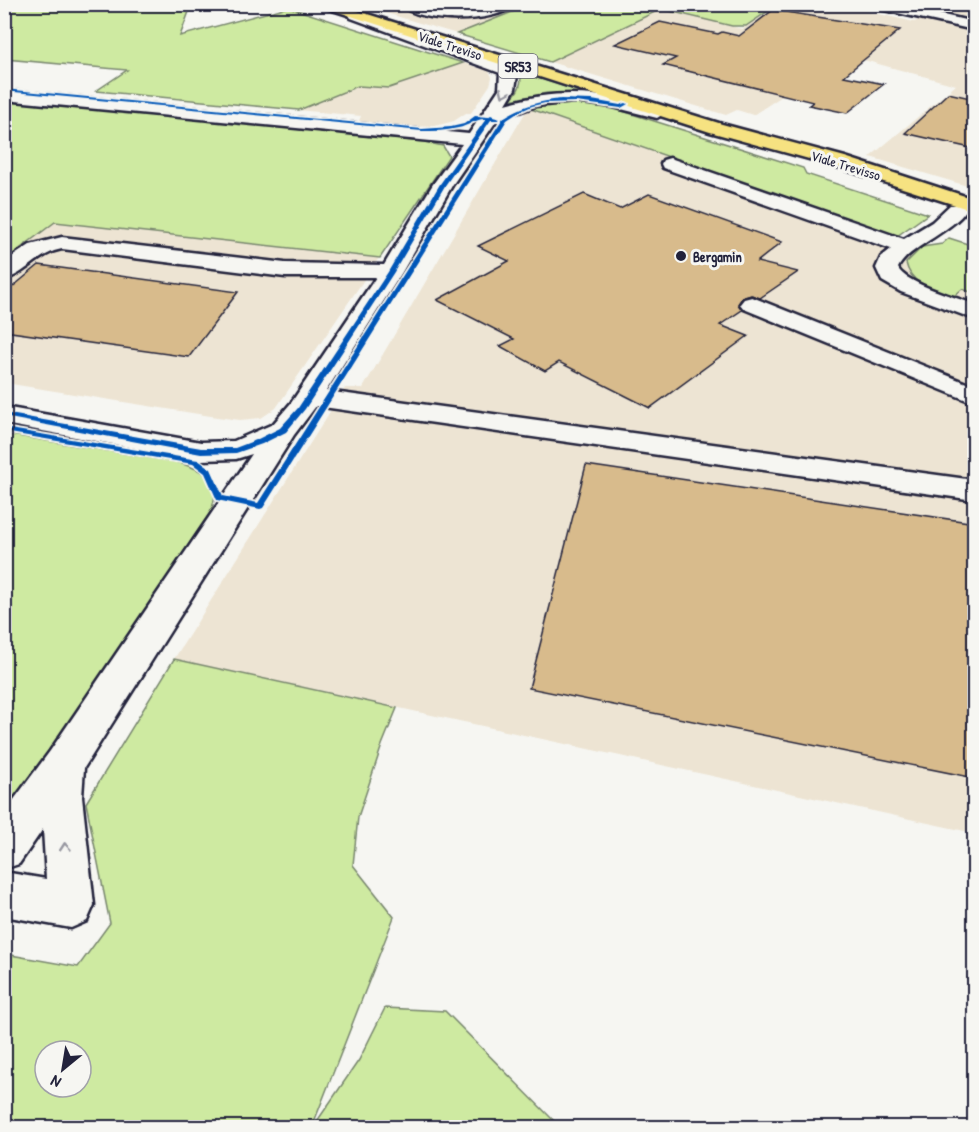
<svg xmlns="http://www.w3.org/2000/svg" width="979" height="1132" font-family="'Patrick Hand',sans-serif">
<rect width="100%" height="100%" fill="#f6f6f2"/>
<filter id="ink" filterUnits="userSpaceOnUse"><feTurbulence type="fractalNoise" baseFrequency=".0167" numOctaves="2"/><feDisplacementMap in="SourceGraphic" scale="12" xChannelSelector="R" yChannelSelector="G"/><feConvolveMatrix kernelMatrix="1 2 1 2 8 2 1 2 1" color-interpolation-filters="sRGB"/></filter>
<g filter="url(#ink)">
<!-- built -->
<path fill="#ede4d3" d="M150,4L180,36L288,7L489,71L492,77L490,85L471,113H466L454,121L431,127L411,126L359,121L361,116L96,91L127,70L5,59L4,5Z
M378,4L530,5L457,34L369,8Z
M815,4L855,5L857,9L914,22L921,19L974,31V188L870,157L956,85L845,55L753,115L737,110L726,115L550,62L661,9L742,29L777,5Z
M907,5H974V19Z
M4,100L424,142L443,146L449,156L276,408L261,418L240,420L217,417L5,383Z
M528,108L897,236L974,259V833L174,659L345,388H363Z"/>
<!-- green -->
<path fill="#ceeaa1" stroke="#78866e" stroke-width="1.5" fill-rule="evenodd" d="M4,5H207L190,9L180,36L288,7L463,63L389,88L358,86L299,110L96,91L127,70L5,59Z
M530,5V4L777,5L746,26H732L661,9L550,62L457,34Z
M520,72L584,93H547L510,100C518,92 523,84 520,72Z
M5,100L424,142L443,146L449,156L380,258L55,222L5,260Z
M580,102L613,108L803,168L806,174L928,214L897,236L528,108L537,105Z
M949,238L974,246V293L962,289L954,296C934,289 911,286 906,263L922,247L942,244Z
M5,434L175,462C203,469 223,479 211,511L5,819Z
M174,659L397,708L382,745L358,817L353,865L394,917L312,1127H5V954L78,967L110,923L86,803ZM45,1051H81V1087H45Z
M385,1008L445,1011L560,1127H313L359,1060Z"/>
<!-- building -->
<path fill="#d8bb8c" stroke="#22223b" stroke-width="1.5" d="M773,10L900,30L844,76L884,84L847,113L809,105L813,102L663,65L676,58L615,44L660,22L718,34L722,32L739,36Z
M948,93L975,99V149L905,133Z
M584,194L620,209L649,194L782,242L757,262L798,272L760,298L751,295L742,298L738,304L742,310L720,325L748,336L650,408L559,362L545,371L500,346L514,339L437,300L509,261L478,246Z
M39,265L238,292L189,357L4,331V294Z
M586,465L975,523V778L529,688Z"/>
<g fill="none" stroke-linecap="round" stroke-linejoin="round">
<!-- minor casing -->
<g stroke="#22223b" stroke-width="5">
<path id="minor" d="M399,4C418,4 436,12 455,12C477,11 496,4 517,4C494,24 422,25 399,4Z
M869,4H895L974,22V30L875,8Z
M356,11L510,67L517,75L515,89L506,104C564,87 606,94 663,109L665,113L657,118L613,107L574,102L536,106L497,120L453,184L402,272L326,391L974,480V500L316,406L294,435L84,768L82,797L94,905L87,921L71,928L4,916V872L46,879L43,829L19,864L4,869V813L50,751L252,454L236,459L201,460L4,424V407L201,442L234,441L273,424L291,403L376,277H285L62,249C39,253 26,274 4,280V262L30,245L62,237L285,263L384,265L433,184L462,144L4,100V90L469,134L499,89L500,73L351,18L349,15L351,12Z
M670,158L904,239L932,222L950,205H964L967,209C951,233 908,247 898,268C904,283 958,298 974,304V319L901,292L882,281L876,268L881,257L891,249L663,168L661,164L663,160Z
M752,297L974,386V403L744,309L740,304L744,299Z"/>
</g>
<!-- major casing -->
<g stroke="#22223b" stroke-width="5">
<path id="major" d="M314,4H335L722,124L845,157L974,199V211L831,165L710,132Z"/>
</g>
<!-- minor -->
<use href="#minor" fill="#f6f6f2" fill-rule="evenodd"/>
<!-- major -->
<use href="#major" fill="#f6e281" fill-rule="evenodd"/>
<!-- cycleway casing -->
<g stroke="#f6f6f2" stroke-width="4">
<path id="cycleway" d="M4,89L422,129L451,127L464,124L475,116L488,117L491,115L493,116V117L500,119L498,120H491L446,184L394,272L305,409L286,432L262,444L236,453L201,454L4,417V413L201,448H235L256,440L280,428L298,408L388,272L440,184L486,119C476,118 469,126 458,128C446,131 434,131 422,131L4,91Z
M561,99L592,100L620,105L626,103L628,104L621,108L576,102L545,103L532,106L519,112L507,120L263,508L260,509L217,500L205,473L193,464L4,432V428L198,460L211,469L223,496L258,503L503,118C522,106 539,101 561,99Z"/>
</g>
<!-- cycleway -->
<use href="#cycleway" fill="#0057b8" fill-rule="evenodd"/>
</g>
<!-- one-way arrows -->
<defs><path id="oneway-chevron" d="M-2-3.5L2.5 0L-2 3.5" fill="none" stroke-width="1.6" stroke-linecap="round" stroke-linejoin="round" transform="scale(1.5)"/></defs>
<g stroke="#9797a0">
<use href="#oneway-chevron" transform="translate(504 93) rotate(114)"/>
<use href="#oneway-chevron" transform="translate(65 847) rotate(-95)"/>
</g>
</g>
<!-- markers -->
<circle fill="#22223b" stroke="#f6f6f2" stroke-width="2" cx="681" cy="256" r="6"/>
<g text-anchor="middle" dominant-baseline="central" stroke-width="6" stroke-linejoin="round" paint-order="stroke">
<!-- far-street labels -->
<g font-size="14" fill="#22223b" stroke="#f6f6f2">
<text transform="translate(450 45) rotate(18)">Viale Treviso</text>
<text transform="translate(846 165) rotate(17)">Viale Trevisso</text>
</g>
<!-- far-poi labels -->
<g font-size="14" font-weight="bold" fill="#22223b" stroke="#f6f6f2" text-anchor="start">
<text x="693" y="256">Bergamin</text>
</g>
<!-- shield labels -->
<rect fill="#f6f6f2" stroke="#626272" stroke-width="1.5" x="498.5" y="54" width="39" height="24" rx="4.5"/>
<g font-size="15" font-weight="bold" fill="#22223b">
<text x="518" y="66">SR53</text>
</g>
</g>
<!-- margin -->
<rect width="979" height="1132" fill="none" stroke="#f6f6f2" stroke-width="24"/>
<rect x="12" y="12" width="955" height="1108" fill="none" stroke="#22223b" stroke-width="2" filter="url(#ink)"/>
<!-- north arrow -->
<g transform="translate(63 1069) rotate(210)"><circle r="28" fill="#f6f6f2" stroke="#a1a1a9" stroke-width="1.5"/>
<path d="M0-4.5L10 22L0 15L-10 22Z" fill="#22223b"/>
<text y="-9" font-size="16" font-weight="bold" text-anchor="middle" fill="#22223b">N</text>
</g>
</svg>
